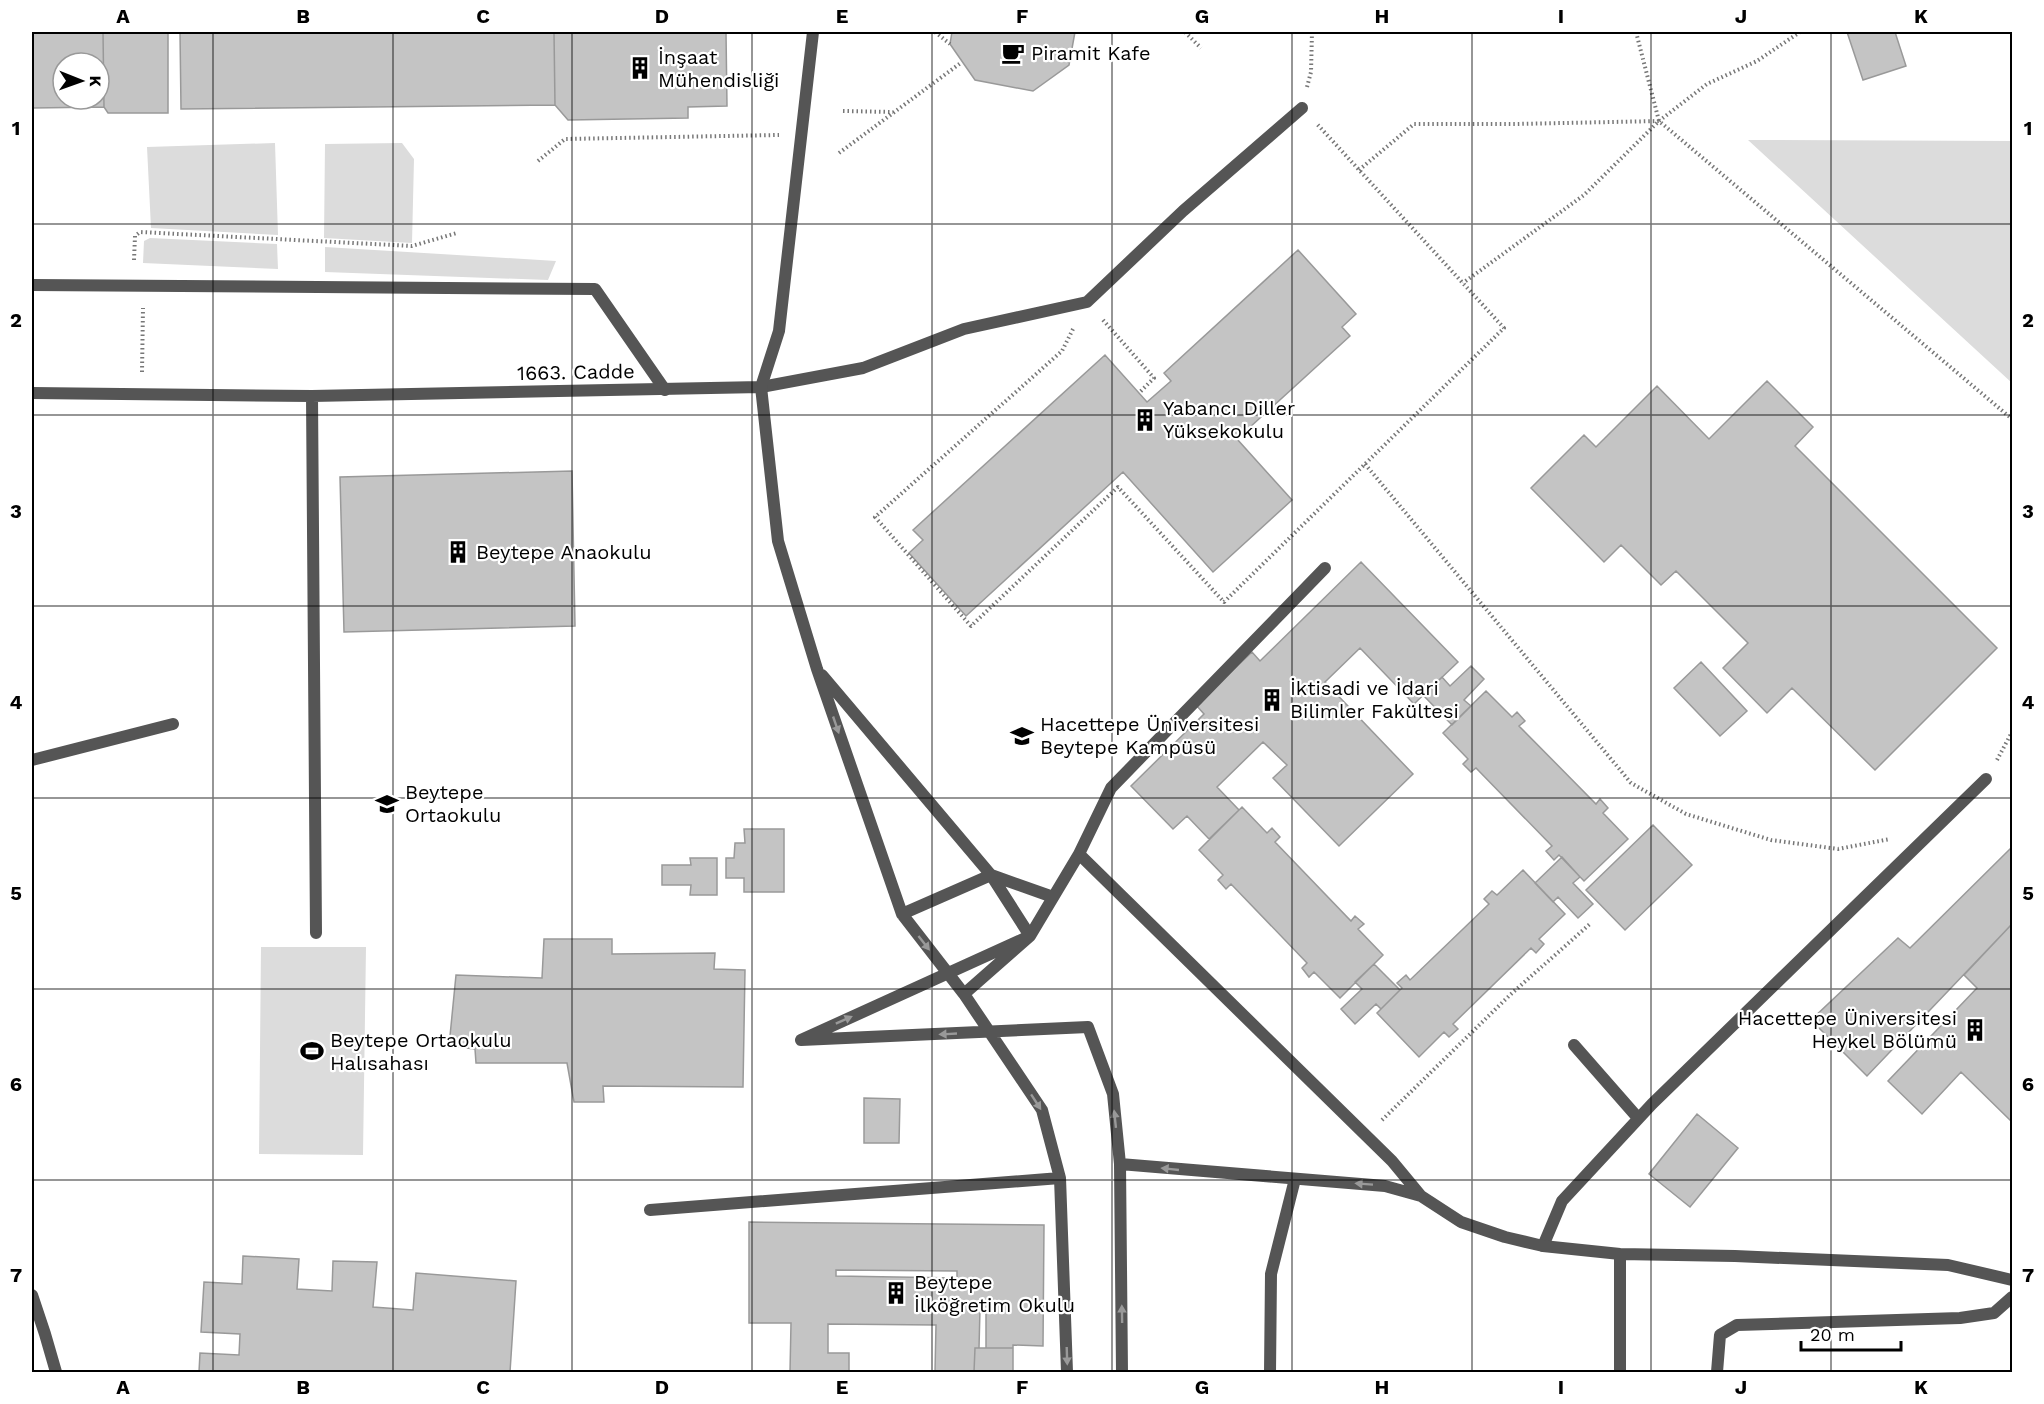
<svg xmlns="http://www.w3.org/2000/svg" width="2044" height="1404" font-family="'Work Sans',sans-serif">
<rect width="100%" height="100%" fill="#fff"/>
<!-- green -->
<path fill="#dcdcdc" d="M1748,140L2012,141V383Z
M275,143L278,235L151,228L147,147Z
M402,143L414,159L412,243L324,238L325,144Z
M150,238L277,244L278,269L143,263L144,241Z
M325,247L556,261L548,280L325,272Z
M261,947H366L363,1155L259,1154Z"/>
<!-- building -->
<path fill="#c4c4c4" stroke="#999" stroke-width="1.5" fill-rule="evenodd" d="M32,32H103L104,107L32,108ZM63,63H99V99H63Z
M103,32H168V113H108L104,107Z
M180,32H554L555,105L181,109Z
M554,32H726L727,106L688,107V118L568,120L555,105Z
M952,32H1075L1069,65L1033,91L975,80L950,44Z
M1847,32H1895L1906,66L1863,80Z
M1298,250L1356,314L1342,327L1350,336L1237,439L1292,500L1213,572L1123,472L966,616L909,553L923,540L913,530L1105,355L1147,402L1171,381L1164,373Z
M1767,381L1813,427L1795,446L1997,648L1875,770L1792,688L1767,713L1723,668L1748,643L1676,571L1661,585L1621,545L1604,562L1531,488L1584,435L1596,447L1657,386L1709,439Z
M572,471L575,626L344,632L340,477Z
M1361,562L1458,662L1414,704L1360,648L1325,682L1413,774L1339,846L1273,778L1287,765L1263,742L1217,787L1239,810L1209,839L1187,816L1173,829L1131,786L1204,714L1196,705L1252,652L1260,661Z
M1701,662L1747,711L1720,736L1674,688Z
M1471,666L1484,679L1464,700L1471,706L1452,725L1423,695L1442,677L1450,686Z
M1486,691L1512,717L1517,712L1525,721L1519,726L1596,804L1600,799L1608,808L1603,813L1628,839L1584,881L1559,855L1554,860L1546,851L1552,846L1476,768L1471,772L1463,764L1468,759L1443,733Z
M1242,807L1267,833L1272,828L1280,837L1275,842L1351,921L1355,916L1364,924L1358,929L1383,955L1340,998L1314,972L1309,977L1302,968L1307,963L1231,884L1226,889L1218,880L1223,875L1199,850Z
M1653,825L1692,865L1625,930L1586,890Z
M744,829H784V892H744V878H726V858H734L735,843H745Z
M2012,847V924L1867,1076L1811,1020L1898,938L1910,948Z
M1562,857L1580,877L1573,883L1593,904L1578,918L1558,897L1553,902L1535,883Z
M690,858H717V895H690L691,885H662V865H691Z
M1523,870L1565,914L1539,939L1544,944L1536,953L1531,948L1453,1024L1458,1029L1449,1037L1444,1032L1419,1057L1377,1013L1402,988L1397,983L1406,975L1410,980L1489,904L1484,899L1492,891L1497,895Z
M2012,924V1122L1961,1072L1922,1114L1888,1081L1977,988L1964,975Z
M544,939H612V954L715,953L714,969L745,970L743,1087L603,1086L604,1102H574L567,1063H476L475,1049L449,1046L456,975L542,978Z
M1374,964L1400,990L1381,1009L1376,1004L1355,1024L1341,1009L1362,989L1355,982Z
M864,1098L900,1099L899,1143H864Z
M1697,1114L1738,1148L1690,1207L1649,1174Z
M749,1222L1044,1225L1043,1346L1013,1345V1348H986V1309H980L979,1348H975L974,1372H935L936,1325L828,1324V1353H849V1372H790L791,1323H749ZM836,1270L957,1271V1278L836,1276Z
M243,1256L299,1259L297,1289L332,1291L333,1261L377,1262L373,1307L413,1310L416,1273L516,1281L510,1372H199L200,1353L239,1355L240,1334L201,1332L204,1282L242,1284Z
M975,1348H1013V1372H974Z"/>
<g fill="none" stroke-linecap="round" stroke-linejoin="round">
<!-- path -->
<path stroke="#777" stroke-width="4" stroke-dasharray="1.5 3" stroke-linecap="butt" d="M935,32L950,44
M1185,32L1201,48
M1636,32L1659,121L2012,419
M1307,87L1311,72L1312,32
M843,111L893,112
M1659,121L1707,84L1757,61L1800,32
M839,153L962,62
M538,161L565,139L779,135
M1359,170L1414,124H1515L1659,121L1584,195L1463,283
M134,260L135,236L140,232L412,246L457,233
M1103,320L1154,378L1139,393
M1073,329L1062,351L875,517L971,626L1118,487L1224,602L1504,328L1317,124
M142,372L143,308
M1365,464L1631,783L1686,814L1771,840L1838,849L1890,839
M1997,760L2012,732
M1382,1120L1510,995L1591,923"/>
<!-- service -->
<path stroke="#555" stroke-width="12" d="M32,285L595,289L665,390
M761,387L863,368L964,329L1087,302L1183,211L1302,108
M32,760L173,724
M1574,1045L1638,1118
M1543,1246L1562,1201L1652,1104L1986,779"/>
<!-- minor -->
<path stroke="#555" stroke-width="12" d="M813,32L779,331L761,387L778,541L817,669L902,914L964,994L1042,1110L1060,1178L1067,1372
M32,393L312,396L761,387
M312,396L316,933
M822,675L991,875L1030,936L801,1040L1088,1027L1113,1094L1120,1164L1122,1372
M1079,854L1392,1161L1421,1196L1461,1222L1505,1237L1543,1246L1620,1254L1735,1256L1948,1265L2012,1280
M902,914L991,875L1053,897
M964,994L1030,936L1079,854L1111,788L1325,568
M1120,1164L1385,1186L1421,1196
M650,1210L1060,1178
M1620,1254V1372
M32,1295L45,1334L56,1372
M1270,1372L1271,1274L1295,1179
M1717,1372L1720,1335L1737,1325L1960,1318L1994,1313L2012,1297"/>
</g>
<!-- one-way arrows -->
<defs><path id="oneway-solid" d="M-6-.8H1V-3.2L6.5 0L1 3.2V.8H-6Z" transform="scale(1.5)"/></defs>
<g fill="#999">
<use href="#oneway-solid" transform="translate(836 725) rotate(71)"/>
<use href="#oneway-solid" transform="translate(924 943) rotate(52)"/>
<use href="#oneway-solid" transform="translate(844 1020) rotate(-24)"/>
<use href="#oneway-solid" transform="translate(948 1034) rotate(177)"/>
<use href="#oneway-solid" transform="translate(1036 1102) rotate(57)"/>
<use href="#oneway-solid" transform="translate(1115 1119) rotate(-96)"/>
<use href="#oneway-solid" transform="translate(1170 1169) rotate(-174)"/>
<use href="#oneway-solid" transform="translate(1364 1184) rotate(-176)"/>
<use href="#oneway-solid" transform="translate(1122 1314) rotate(-91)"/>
<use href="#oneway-solid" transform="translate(1067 1356) rotate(88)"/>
</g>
<!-- grid -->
<path fill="none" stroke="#000" stroke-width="1.5" stroke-opacity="0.55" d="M213,32V1372M393,32V1372M572,32V1372M752,32V1372M932,32V1372M1112,32V1372M1292,32V1372M1472,32V1372M1651,32V1372M1831,32V1372M32,224H2012M32,415H2012M32,606H2012M32,798H2012M32,989H2012M32,1180H2012"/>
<!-- icons -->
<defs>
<g id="cafe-bare" transform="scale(1.8)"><path d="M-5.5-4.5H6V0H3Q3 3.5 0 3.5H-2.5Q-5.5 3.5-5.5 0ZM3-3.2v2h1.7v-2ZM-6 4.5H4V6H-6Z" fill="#000" stroke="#fff" stroke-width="2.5" paint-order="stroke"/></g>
<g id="building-bare" transform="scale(1.8)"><path d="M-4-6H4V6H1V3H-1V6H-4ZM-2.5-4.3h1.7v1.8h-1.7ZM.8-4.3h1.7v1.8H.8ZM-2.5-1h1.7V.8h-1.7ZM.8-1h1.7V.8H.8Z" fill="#000" stroke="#fff" stroke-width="2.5" paint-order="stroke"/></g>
<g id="university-bare" transform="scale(1.8)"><path d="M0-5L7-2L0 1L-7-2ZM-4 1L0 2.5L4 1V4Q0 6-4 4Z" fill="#000" stroke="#fff" stroke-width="2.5" paint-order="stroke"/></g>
<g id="school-bare" transform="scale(1.8)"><path d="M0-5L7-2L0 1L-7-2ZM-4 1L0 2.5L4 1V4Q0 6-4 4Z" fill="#000" stroke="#fff" stroke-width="2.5" paint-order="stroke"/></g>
<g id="stadium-bare" transform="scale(1.8)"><path d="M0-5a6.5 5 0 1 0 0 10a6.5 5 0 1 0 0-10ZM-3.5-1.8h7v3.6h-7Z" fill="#000" stroke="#fff" stroke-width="2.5" paint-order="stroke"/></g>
</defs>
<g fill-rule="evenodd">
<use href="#cafe-bare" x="1013" y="53"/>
<use href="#building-bare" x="640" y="68"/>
<use href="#building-bare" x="1145" y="420"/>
<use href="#building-bare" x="458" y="552"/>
<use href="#building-bare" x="1272" y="700"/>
<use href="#university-bare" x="1022" y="736"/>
<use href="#school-bare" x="387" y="804"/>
<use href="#building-bare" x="1975" y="1030"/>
<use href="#stadium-bare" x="312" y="1051"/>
<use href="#building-bare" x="896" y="1293"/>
</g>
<g text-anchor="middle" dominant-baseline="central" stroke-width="4.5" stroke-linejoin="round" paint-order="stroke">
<!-- poi labels -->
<g font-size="20" fill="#000" stroke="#fff" text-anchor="start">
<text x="1031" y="53">Piramit Kafe</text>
<text x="658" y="57">İnşaat<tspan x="658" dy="23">Mühendisliği</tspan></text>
<text x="1163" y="408">Yabancı Diller<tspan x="1163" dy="23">Yüksekokulu</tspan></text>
<text x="476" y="552">Beytepe Anaokulu</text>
<text x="1290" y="688">İktisadi ve İdari<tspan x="1290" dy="23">Bilimler Fakültesi</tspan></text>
<text x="1040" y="724">Hacettepe Üniversitesi<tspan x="1040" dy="23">Beytepe Kampüsü</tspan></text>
<text x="405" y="792">Beytepe<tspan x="405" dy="23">Ortaokulu</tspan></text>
<text x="1957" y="1018" text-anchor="end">Hacettepe Üniversitesi<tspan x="1957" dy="23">Heykel Bölümü</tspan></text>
<text x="330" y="1040">Beytepe Ortaokulu<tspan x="330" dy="23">Halısahası</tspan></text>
<text x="914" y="1282">Beytepe<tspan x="914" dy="23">İlköğretim Okulu</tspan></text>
</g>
<!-- street labels -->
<g font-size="20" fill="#000" stroke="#fff">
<text transform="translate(576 372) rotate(-1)">1663. Cadde</text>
</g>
</g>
<!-- border -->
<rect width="2044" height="1404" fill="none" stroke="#ffffff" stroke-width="66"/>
<!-- north arrow -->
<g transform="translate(81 81) rotate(91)"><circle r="28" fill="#ffffff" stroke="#999999" stroke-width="1.5"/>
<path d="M0-4.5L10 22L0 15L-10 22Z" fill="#000000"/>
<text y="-9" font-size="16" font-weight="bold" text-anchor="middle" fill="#000000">K</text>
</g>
<!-- scale -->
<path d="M1801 1341v9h100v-9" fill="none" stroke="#000000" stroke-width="3"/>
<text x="1810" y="1341" font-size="18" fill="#000000" stroke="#ffffff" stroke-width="4.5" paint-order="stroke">20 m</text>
<rect x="33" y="33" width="1978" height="1338" fill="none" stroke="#000" stroke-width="2"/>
<g font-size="20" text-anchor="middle" font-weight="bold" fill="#000">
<text x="123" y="23">A</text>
<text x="303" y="23">B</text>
<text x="483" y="23">C</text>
<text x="662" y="23">D</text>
<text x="842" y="23">E</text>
<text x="1022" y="23">F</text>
<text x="1202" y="23">G</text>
<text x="1382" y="23">H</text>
<text x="1561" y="23">I</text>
<text x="1741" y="23">J</text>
<text x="1921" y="23">K</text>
<text x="16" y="135">1</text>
<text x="2028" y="135">1</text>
<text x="16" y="327">2</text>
<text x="2028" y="327">2</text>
<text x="16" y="518">3</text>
<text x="2028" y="518">3</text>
<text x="16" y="709">4</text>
<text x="2028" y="709">4</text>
<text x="16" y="900">5</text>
<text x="2028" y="900">5</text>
<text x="16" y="1091">6</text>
<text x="2028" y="1091">6</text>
<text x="16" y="1282">7</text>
<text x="2028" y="1282">7</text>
<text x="123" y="1394">A</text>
<text x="303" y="1394">B</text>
<text x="483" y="1394">C</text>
<text x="662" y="1394">D</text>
<text x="842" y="1394">E</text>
<text x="1022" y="1394">F</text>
<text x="1202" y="1394">G</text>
<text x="1382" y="1394">H</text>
<text x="1561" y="1394">I</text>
<text x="1741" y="1394">J</text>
<text x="1921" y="1394">K</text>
</g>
</svg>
